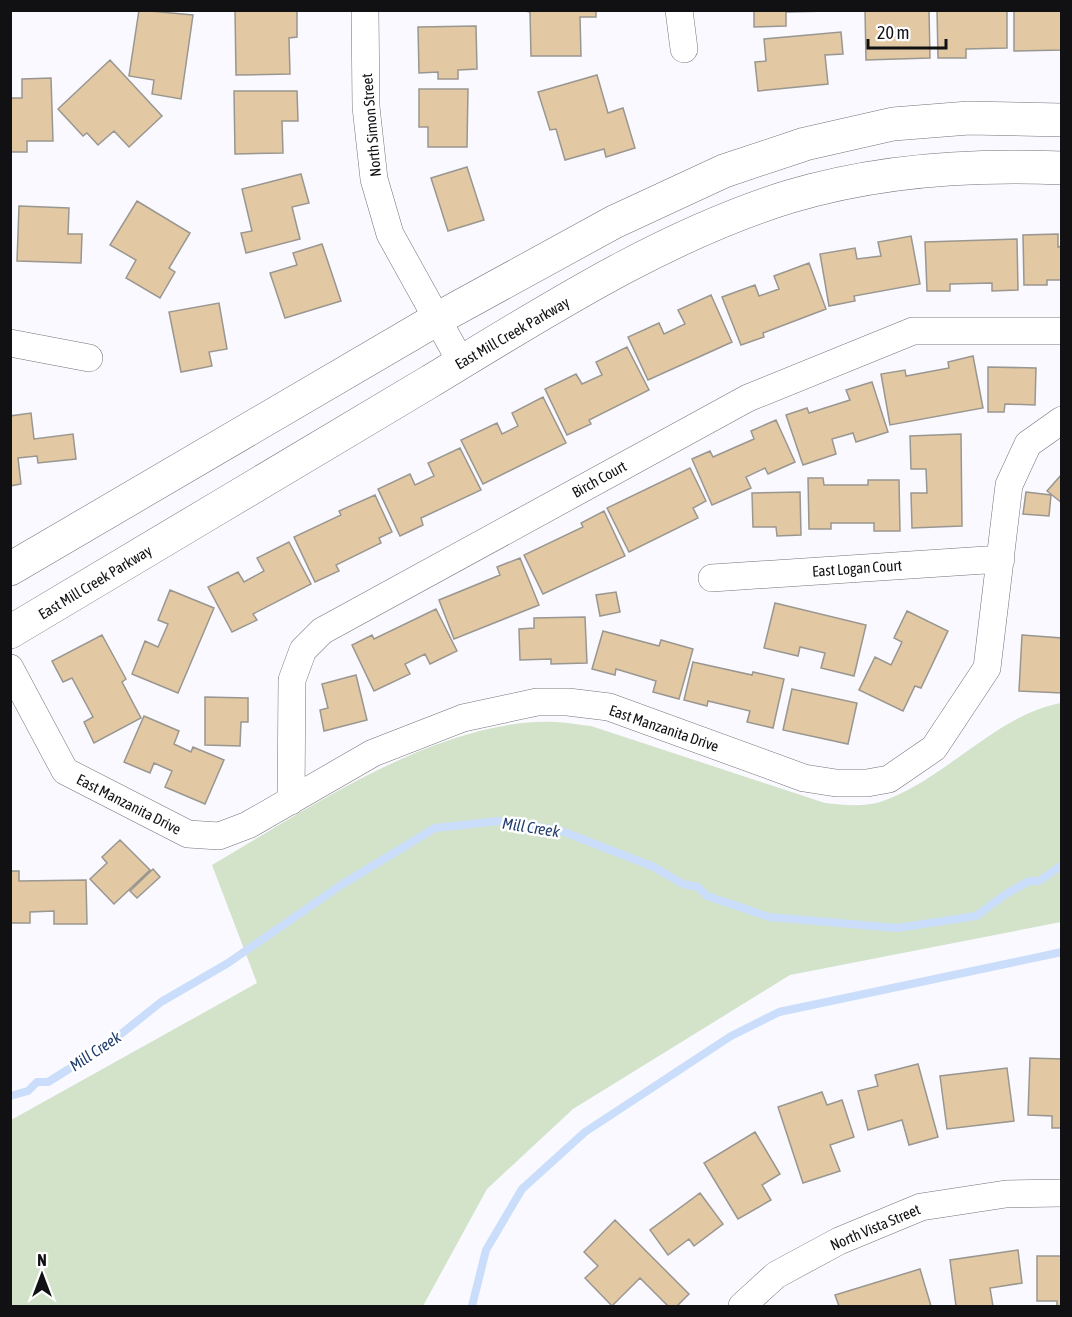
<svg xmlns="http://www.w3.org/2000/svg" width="1072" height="1317" font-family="'Asap Condensed',sans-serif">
<rect width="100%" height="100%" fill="#f9f9ff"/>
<!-- green -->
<path fill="#d2e3ca" d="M1061,703V922L790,975L573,1109L487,1189L423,1306H11V1120L257,983L212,865C308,809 439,718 554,722C566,722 579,725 591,726L825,803C843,805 863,807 880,802C946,780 993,716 1061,703Z"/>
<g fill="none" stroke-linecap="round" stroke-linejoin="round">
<!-- stream -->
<path stroke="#caddfa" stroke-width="8" d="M10,1096L28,1091L37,1082H48L106,1046L161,1002L228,963L341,885L435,828L499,821L559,830L654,867L683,884L698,887L707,896L769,917L897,928L976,916L1006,894L1029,881H1039L1062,865
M472,1306L486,1250L522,1189L585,1132L731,1036L779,1012L1062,952"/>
</g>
<!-- building -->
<path fill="#e2c8a3" stroke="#9a9690" stroke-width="1.5" d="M139,10L193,15L181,99L152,94L154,80L129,76Z
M235,10H297V37L289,38L290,74L236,75Z
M520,10H596V17H580L581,56H531L530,12Z
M754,10H830V11L786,12V26L754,27Z
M865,10H929L930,58L866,60Z
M937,10H1007V48L966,49V58H938Z
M1014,10H1062V50L1014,51Z
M476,26L477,69L458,70V79H438V72L419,73L418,27Z
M841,32L843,54L825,55L828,84L758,91L755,62L766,61L764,39Z
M110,60L162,116L129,147L114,131L98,145L87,133L83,136L58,109Z
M597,75L608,113L623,108L635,148L606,157L604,149L565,160L556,129L550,130L538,92Z
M51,78L53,141H27V152H10V98H22V79Z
M419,89H468L467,147H428V127H419Z
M234,91H297L298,121H282L283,153L235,154Z
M467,167L484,220L448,231L431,178Z
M301,174L309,203L292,207L300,239L246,253L241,233L252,231L242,189Z
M137,201L190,233L169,268L175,272L160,298L126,278L136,260L110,245Z
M19,206L69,208L68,234H82L81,263L17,261Z
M1058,234V247L1062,246V280H1047V285H1024L1023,235Z
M911,236L920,284L854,296L855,301L829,306L820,254L855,248L857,259L881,256L878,242Z
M1017,239L1018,290L992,291V283L950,284V291H927L925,242Z
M322,244L341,301L285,318L270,273L297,265L293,253Z
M809,263L826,309L763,333L764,337L741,345L722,297L755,285L759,296L779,289L774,276Z
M711,295L732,342L648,380L628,337L659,323L664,334L685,324L678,310Z
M219,303L227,349L209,352L212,366L181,372L169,312Z
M627,347L649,390L589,420L591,424L567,435L545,389L576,374L582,384L602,375L596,362Z
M973,356L983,408L890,425L881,374L905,370L906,376L949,368L948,362Z
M988,367L1036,368L1035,405L1005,404L1004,412H988Z
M872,382L888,432L856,442L853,433L832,439L836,454L803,465L786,415L807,408L809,413L850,400L846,390Z
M543,397L566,443L483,484L461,440L497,423L502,434L518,426L512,413Z
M31,413L34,439L73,434L76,459L38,463L37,456L18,458L21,484L10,486V416Z
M776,420L795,462L768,474L765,468L746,477L751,488L712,505L692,459L710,451L713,457L754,439L751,431Z
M961,434L962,526L912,528L911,493H927L926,469H911L910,436Z
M460,448L481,490L421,518L423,525L400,536L378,489L410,474L415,485L434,476L428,463Z
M690,468L706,501L693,508L698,518L629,552L607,508Z
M1062,474V503L1047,491Z
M808,478H823L824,485H868V480H899L900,531H874V523H831V529H809Z
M800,492L801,535L777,536L776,527H753L752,493Z
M1026,492L1051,495L1049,516L1023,514Z
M375,495L392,532L379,538L381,543L336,565L339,571L315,582L294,537L341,515L339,511Z
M604,511L625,556L543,594L524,555L583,527L581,523Z
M289,542L311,584L253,614L257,620L232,632L208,587L238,572L244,582L264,571L257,558Z
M520,558L539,605L454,639L439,600L500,575L497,567Z
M170,590L214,608L178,693L132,674L145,641L158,647L168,624L158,620Z
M616,592L620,612L600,616L596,595Z
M775,603L866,625L854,676L821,668L825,653L800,647L798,656L764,648Z
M436,609L457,651L430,664L425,654L405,664L410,674L374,691L352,645L372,635L374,639Z
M907,611L948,631L921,688L915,686L903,711L859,690L875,657L891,665L902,642L894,638Z
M585,617L587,663L551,664V659L520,660L519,629L534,628V618Z
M603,631L659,646L661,640L693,649L679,699L653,692L656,681L616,669L615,675L592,669Z
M102,635L126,679L122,682L141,718L94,743L84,722L93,717L72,678L63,682L52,661Z
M1022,635L1062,638V693L1019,691Z
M693,662L752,675L753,672L784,679L773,728L747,722L750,711L708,701L707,706L684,700Z
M356,675L367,720L324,731L320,710L328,708L322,684Z
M792,689L857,703L848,744L783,730Z
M205,697L248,698V722H241L240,746L205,745Z
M144,716L179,731L174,744L191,752L193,747L224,760L205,804L165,787L172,771L154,763L150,773L124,762Z
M120,840L150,870L114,904L90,879L107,863L102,857Z
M153,869L160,877L137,898L130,891Z
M10,871H19V881L86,880L87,924H54V911L30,912V923H10Z
M1030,1058L1062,1059V1128H1052V1116L1028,1115Z
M918,1064L938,1137L909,1145L902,1120L868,1130L858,1091L878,1086L875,1075Z
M1007,1068L1014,1121L947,1129L940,1076Z
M822,1092L827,1105L842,1100L854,1137L830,1145L840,1171L803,1183L778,1107Z
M755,1132L780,1174L762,1185L771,1200L738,1219L704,1163Z
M700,1193L723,1224L694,1246L689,1239L668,1255L650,1230Z
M615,1220L689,1294L677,1306H668L640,1278L612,1306L585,1278L598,1266L584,1252Z
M1018,1250L1022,1283L990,1288L993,1306H956L950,1260Z
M1037,1256H1062V1306H1057V1301H1037Z
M920,1269L931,1306H839L835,1295Z"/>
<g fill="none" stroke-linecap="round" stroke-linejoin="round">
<!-- street casing -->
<g stroke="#737379" stroke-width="28">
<path id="street" d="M365,10L366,107L374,179L390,234L461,362
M679,10L684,49
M10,343L89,358
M712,578L1001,559
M10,668L65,771L188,834L219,836L248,825L373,753L463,718L537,702H568L609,707L804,778L836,783H867L889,779L934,748L987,668L1009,485L1028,444L1062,420
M291,801L292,680L303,650L322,631L748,398L913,331H1062
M742,1306L776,1275L839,1241L921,1207L1006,1194L1062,1193"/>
</g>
<!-- secondary casing -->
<g stroke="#737379" stroke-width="34">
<path id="secondary" d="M10,569L437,319L614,222L724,171L805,144L893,124L969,118L1062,120
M10,632C150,549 289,465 429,382C543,313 660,237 788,197C877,170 970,164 1062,168"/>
</g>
<!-- street -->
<use href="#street" stroke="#fff" stroke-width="27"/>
<!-- secondary -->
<use href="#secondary" stroke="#fff" stroke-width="33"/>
</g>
<g text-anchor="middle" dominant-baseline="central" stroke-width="5" stroke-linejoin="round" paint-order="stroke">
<!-- street labels -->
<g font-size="15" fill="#111114" stroke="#fff">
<text transform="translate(371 125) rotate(-95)">North Simon Street</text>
<text transform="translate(512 333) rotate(-30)">East Mill Creek Parkway</text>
<text transform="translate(599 479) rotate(-29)">Birch Court</text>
<text transform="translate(857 568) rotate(-4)">East Logan Court</text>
<text transform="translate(95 582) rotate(-31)">East Mill Creek Parkway</text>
<text transform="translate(664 728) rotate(19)">East Manzanita Drive</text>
<text transform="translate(129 804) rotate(27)">East Manzanita Drive</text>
<text transform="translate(875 1227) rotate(-23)">North Vista Street</text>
</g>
<!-- water labels -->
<g font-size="16" font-style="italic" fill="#203d6b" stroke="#fff">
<text transform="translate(531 827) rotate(9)">Mill Creek</text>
<text transform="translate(95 1051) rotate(-34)">Mill Creek</text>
</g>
</g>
<!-- border -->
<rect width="1072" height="1317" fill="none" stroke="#111114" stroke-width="24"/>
<!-- north arrow -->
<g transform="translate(42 1275)" stroke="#ffffff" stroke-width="4.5" paint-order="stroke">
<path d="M0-4.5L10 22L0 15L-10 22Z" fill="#111114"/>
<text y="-9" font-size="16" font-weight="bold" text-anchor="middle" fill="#111114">N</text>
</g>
<!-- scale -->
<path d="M868 39v9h78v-9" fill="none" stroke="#111114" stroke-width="3"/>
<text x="877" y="39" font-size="18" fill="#111114" stroke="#ffffff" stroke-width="4.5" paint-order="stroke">20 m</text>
</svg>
